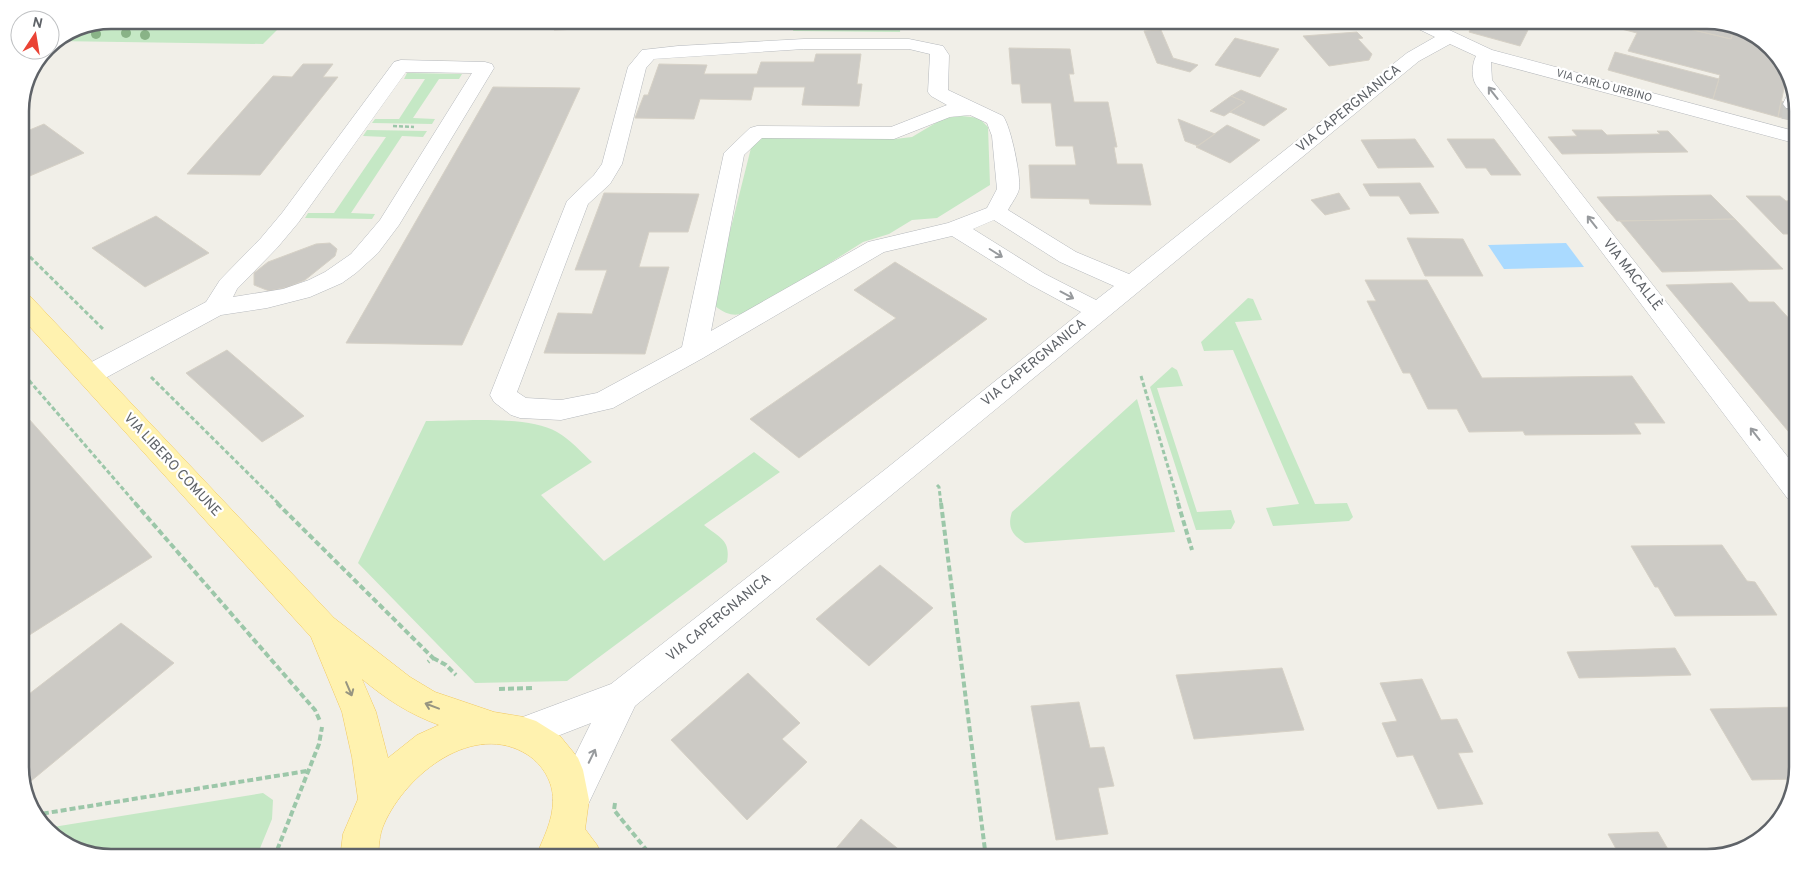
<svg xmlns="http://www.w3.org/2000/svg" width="1818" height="878" font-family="Overpass,sans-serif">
<rect width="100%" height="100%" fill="#f1efe8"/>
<!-- green -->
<path fill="#c5e8c5" d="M111,20H287L263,44L55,41L76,27Z
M796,20H901L900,32L793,31Z
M407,73L462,74L459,79H439L413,118L435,119L432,124L372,123L375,119H399L425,79H404Z
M962,116L979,118L988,127L990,185L937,218L912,220L889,234L863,242L757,309C739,315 732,319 715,306L714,295L752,144L762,137L895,139L912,137L944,118Z
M367,130L427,131L423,137L402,136L351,213L375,214L372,219L305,218L308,213H334L386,137L363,136Z
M1248,298L1253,299L1262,320L1235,322L1315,504L1347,503L1353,517L1349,521L1273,526L1266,508L1299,504L1233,350L1204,351L1201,342Z
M1172,367L1177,370L1183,386L1157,388L1197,512L1231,510L1235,522L1231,529L1196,530L1150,387Z
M1137,399L1175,532L1025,543C1012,535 1007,527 1012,512Z
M426,421C462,421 527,415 557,432C570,439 582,453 592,462L541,495L604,561L754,452L780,472L704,525C719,538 731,539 727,562L567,681L475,683L358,563Z
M263,793L273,800L272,819L256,858H111L71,849L47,828Z"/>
<!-- water -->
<path fill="#aadaff" d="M1566,243L1584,267L1504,269L1488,245Z"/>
<!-- building -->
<path fill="#cccac5" stroke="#d6d1c6" d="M560,20H660L657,23L607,28L554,30Z
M1343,20H1391L1394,22L1345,21Z
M1476,20H1491L1528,30L1520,46L1469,32Z
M1586,20H1652L1731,39L1735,26L1747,29L1783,61L1787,74L1778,117L1713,99L1720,75L1628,51L1637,33Z
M1652,20H1707L1735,26L1731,39Z
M1161,30L1173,58L1198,65L1190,72L1157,63L1144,31Z
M1357,32L1363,38L1358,39L1372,54L1369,60L1329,66L1303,36Z
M1235,38L1279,49L1260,77L1215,65Z
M1009,48L1070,49L1074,74H1069L1074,102H1108L1117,147H1114L1117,164H1142L1151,205L1090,204L1089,199L1031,198L1029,165H1076L1073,146H1056L1051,103H1022L1020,84H1012Z
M1615,52L1719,79L1713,99L1608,70Z
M816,54H861L857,84H862L859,106L802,105L805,87H754L751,100L700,99L694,119L635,118L644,95H648L659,64L707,65L704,74H757L761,62H814Z
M303,64H333L323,77H338L260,175L187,174L273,76L292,77Z
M493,87L580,88L462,345L346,343Z
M1241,90L1287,109L1264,126L1230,112L1245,102L1231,96Z
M1231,96L1245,102L1224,116L1210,111Z
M1781,101L1798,105V122L1778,117Z
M1178,119L1215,134L1198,146L1185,141Z
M44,124L84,153L25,178L20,174V134Z
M1227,125L1260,140L1230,163L1196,147Z
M1572,130H1602L1607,135L1660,134L1657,131H1668L1688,152L1562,154L1548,137L1577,136Z
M1415,139L1434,167L1378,168L1361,140Z
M1447,139H1494L1521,175H1491L1486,168H1466Z
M1420,183L1439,213L1410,214L1399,196H1370L1363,184Z
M604,193L699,194L688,232H649L639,267H669L645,354L544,353L558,313L592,314L607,270H575Z
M1339,193L1350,209L1325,215L1311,200Z
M1711,195L1735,219L1617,221L1597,197Z
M1746,196H1780L1786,201L1798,200V234H1783Z
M156,216L209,253L145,287L92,248Z
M1735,219L1783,269L1662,272L1620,221Z
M1407,238L1463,239L1483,276H1425Z
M330,243L337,249L335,256L305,280L288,287L269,291L254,285V273L268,262L316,244Z
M895,262L987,319L799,458L750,419L896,318L854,290Z
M1365,280H1427L1482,378L1632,376L1665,423H1634L1641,434L1525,435L1523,431L1469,432L1457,409H1428L1410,373H1403L1367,301H1376Z
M1732,283L1749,302H1774L1794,324H1798V356H1796L1798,358V443L1666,285Z
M227,350L304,416L262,442L186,373Z
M20,409L152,557L20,641Z
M1722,545L1747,581L1755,582L1777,615L1675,616L1658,587H1655L1631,546Z
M880,565L933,608L869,666L816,619Z
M121,623L174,663L25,786L20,773V701Z
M1675,648L1691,675L1579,678L1567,652Z
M1282,668L1304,730L1194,739L1176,675Z
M748,673L800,723L782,739L807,762L747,820L671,740Z
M1422,679L1441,720L1457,719L1473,752L1458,753L1483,804L1438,809L1413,755L1397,757L1382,723L1397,721L1380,683Z
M1079,702L1090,748L1104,747L1114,786L1098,788L1108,834L1056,840L1031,706Z
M1798,707V767L1795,779L1752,780L1710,709Z
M861,819L902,852L897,858H828Z
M1658,832L1673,858H1621L1608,834Z"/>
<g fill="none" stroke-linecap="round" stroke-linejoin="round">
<!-- minor-tunnel -->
<path stroke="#ccccc8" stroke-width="19" stroke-dasharray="19 9" stroke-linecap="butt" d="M1791,120L1793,104"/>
<!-- minor casing -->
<g stroke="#b5b8bc" stroke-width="1">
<path id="minor" d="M1405,20H1428L1492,50L1798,132V144L1491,62L1492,80L1798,470V502L1788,499L1476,85C1471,77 1472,64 1476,56L1450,44L1419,61L635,706L584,813L571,818L558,813L553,800L591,723L524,749L512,745L507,733L512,721L611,684L887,468L1081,312L1029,284L952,236L884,252L703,358L613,408L561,420L520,418L511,415L494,402L490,395L567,201L594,175L602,164L628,67L642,50L678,46L804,39H909L943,46L949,55L948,90L1003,116C1011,127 1021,176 1019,189C1018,195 1011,204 1008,210L1076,252L1129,274L1407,53L1435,37L1408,24ZM804,49H909L930,54L928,92L931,96L947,105L891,127L757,126L750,128L724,153L682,347L597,393L561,400L526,398L517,392L588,204L610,184L622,164L646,68L654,59ZM970,115L987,123L992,136L997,189L987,208L948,223L868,242L711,331L744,155L762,138L894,139L950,117ZM994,220L1060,262L1114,286L1096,300L1045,274L973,229Z
M401,60L485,62L492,64L494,68L399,225L378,253L356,273L342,283L310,297L267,308L221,315L98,382L89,384L80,382L76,375L80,368L206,302L220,280L261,238L282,213L394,62ZM406,72L472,73L380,220L351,254L325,272L309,280L283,289L233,297L237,289L277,248L298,223Z
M1793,92L1798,109L1786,108L1783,104L1788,93Z"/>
</g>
<!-- major casing -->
<g stroke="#f2c960" stroke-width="1">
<path id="major" d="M20,293L29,295L334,618L410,677L435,692L494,712L524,717L536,721L560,736L578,758L583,770L589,800L585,829L597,845L603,858H535C543,839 553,821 553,800C553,782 543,765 528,755C474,720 406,774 384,824C379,835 379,846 378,858H340L343,834L358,799L352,757L342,712L311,637L20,316ZM362,679C386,699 409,714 439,725L417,735L388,758L376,712Z"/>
</g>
<!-- path-far2 -->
<path stroke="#9cc7a9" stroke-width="2.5" stroke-dasharray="4 2" stroke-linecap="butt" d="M393,126L414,127"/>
<!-- path-far1 -->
<path stroke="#9cc7a9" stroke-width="3" stroke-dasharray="4.5 2.5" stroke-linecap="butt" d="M20,247L104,330
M20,370L136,504
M1141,376L1179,504
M151,377L279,504
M937,485L939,487L941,504"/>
<!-- path -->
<path stroke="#9cc7a9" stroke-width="4" stroke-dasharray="6 3" stroke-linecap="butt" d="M135,503L315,710L320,721
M277,503L433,658L428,662
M941,503L986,858
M1178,503L1192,550
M433,658L446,665L456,675
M499,689L533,688
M615,803L614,810L653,858
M34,815L307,771
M274,858L319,744L322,727"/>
<!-- minor -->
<use href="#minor" fill="#fff" fill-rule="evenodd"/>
<!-- major -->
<use href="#major" fill="#fff2af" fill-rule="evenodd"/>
</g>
<!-- trees -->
<g fill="#89b387">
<circle cx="126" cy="33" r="5"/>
<circle cx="96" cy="34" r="5"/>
<circle cx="145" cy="35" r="5"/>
</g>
<!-- one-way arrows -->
<defs><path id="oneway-shaft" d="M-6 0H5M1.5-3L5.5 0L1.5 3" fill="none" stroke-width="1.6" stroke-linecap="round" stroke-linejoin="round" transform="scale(1.25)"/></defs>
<g stroke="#979a9d">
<use href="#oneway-shaft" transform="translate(1493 93) rotate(-128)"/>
<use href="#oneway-shaft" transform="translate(1592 222) rotate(-128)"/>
<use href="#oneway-shaft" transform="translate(996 253) rotate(32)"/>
<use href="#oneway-shaft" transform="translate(1067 295) rotate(28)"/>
<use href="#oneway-shaft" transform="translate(1755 434) rotate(-128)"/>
<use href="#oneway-shaft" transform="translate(592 756) rotate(-64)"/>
</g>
<g stroke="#979581">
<use href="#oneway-shaft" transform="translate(349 689) rotate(67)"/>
<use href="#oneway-shaft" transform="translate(432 706) rotate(-159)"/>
</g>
<g text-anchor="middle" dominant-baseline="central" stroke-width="4.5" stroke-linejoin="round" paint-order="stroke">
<!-- far-street labels -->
<g font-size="11" fill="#5f6368" stroke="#fff">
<text transform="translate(1604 86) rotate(15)">VIA CARLO URBINO</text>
</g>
<!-- street labels -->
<g font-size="14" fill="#5f6368" stroke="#fff">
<text transform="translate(1349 109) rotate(-39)">VIA CAPERGNANICA</text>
<text transform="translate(1632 275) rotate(52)">VIA MACALLÈ</text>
<text transform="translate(1034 363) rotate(-39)">VIA CAPERGNANICA</text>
<text transform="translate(172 465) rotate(47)">VIA LIBERO COMUNE</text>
<text transform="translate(719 618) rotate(-39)">VIA CAPERGNANICA</text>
</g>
</g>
<!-- crop -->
<path d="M0 0H1818V878H0ZM111 29H1707A82 82 0 0 1 1789 111V767A82 82 0 0 1 1707 849H111A82 82 0 0 1 29 767V111A82 82 0 0 1 111 29Z" fill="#fff" fill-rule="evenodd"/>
<path fill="none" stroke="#5f6368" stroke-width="2.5" d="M111 29H1707A82 82 0 0 1 1789 111V767A82 82 0 0 1 1707 849H111A82 82 0 0 1 29 767V111A82 82 0 0 1 111 29Z"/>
<!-- north arrow -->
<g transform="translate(35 35) rotate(12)"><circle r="24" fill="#ffffff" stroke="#bfc1c3"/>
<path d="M0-4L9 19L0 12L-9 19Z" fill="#ea4335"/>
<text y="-8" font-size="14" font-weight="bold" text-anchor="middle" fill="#5f6368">N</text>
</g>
</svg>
